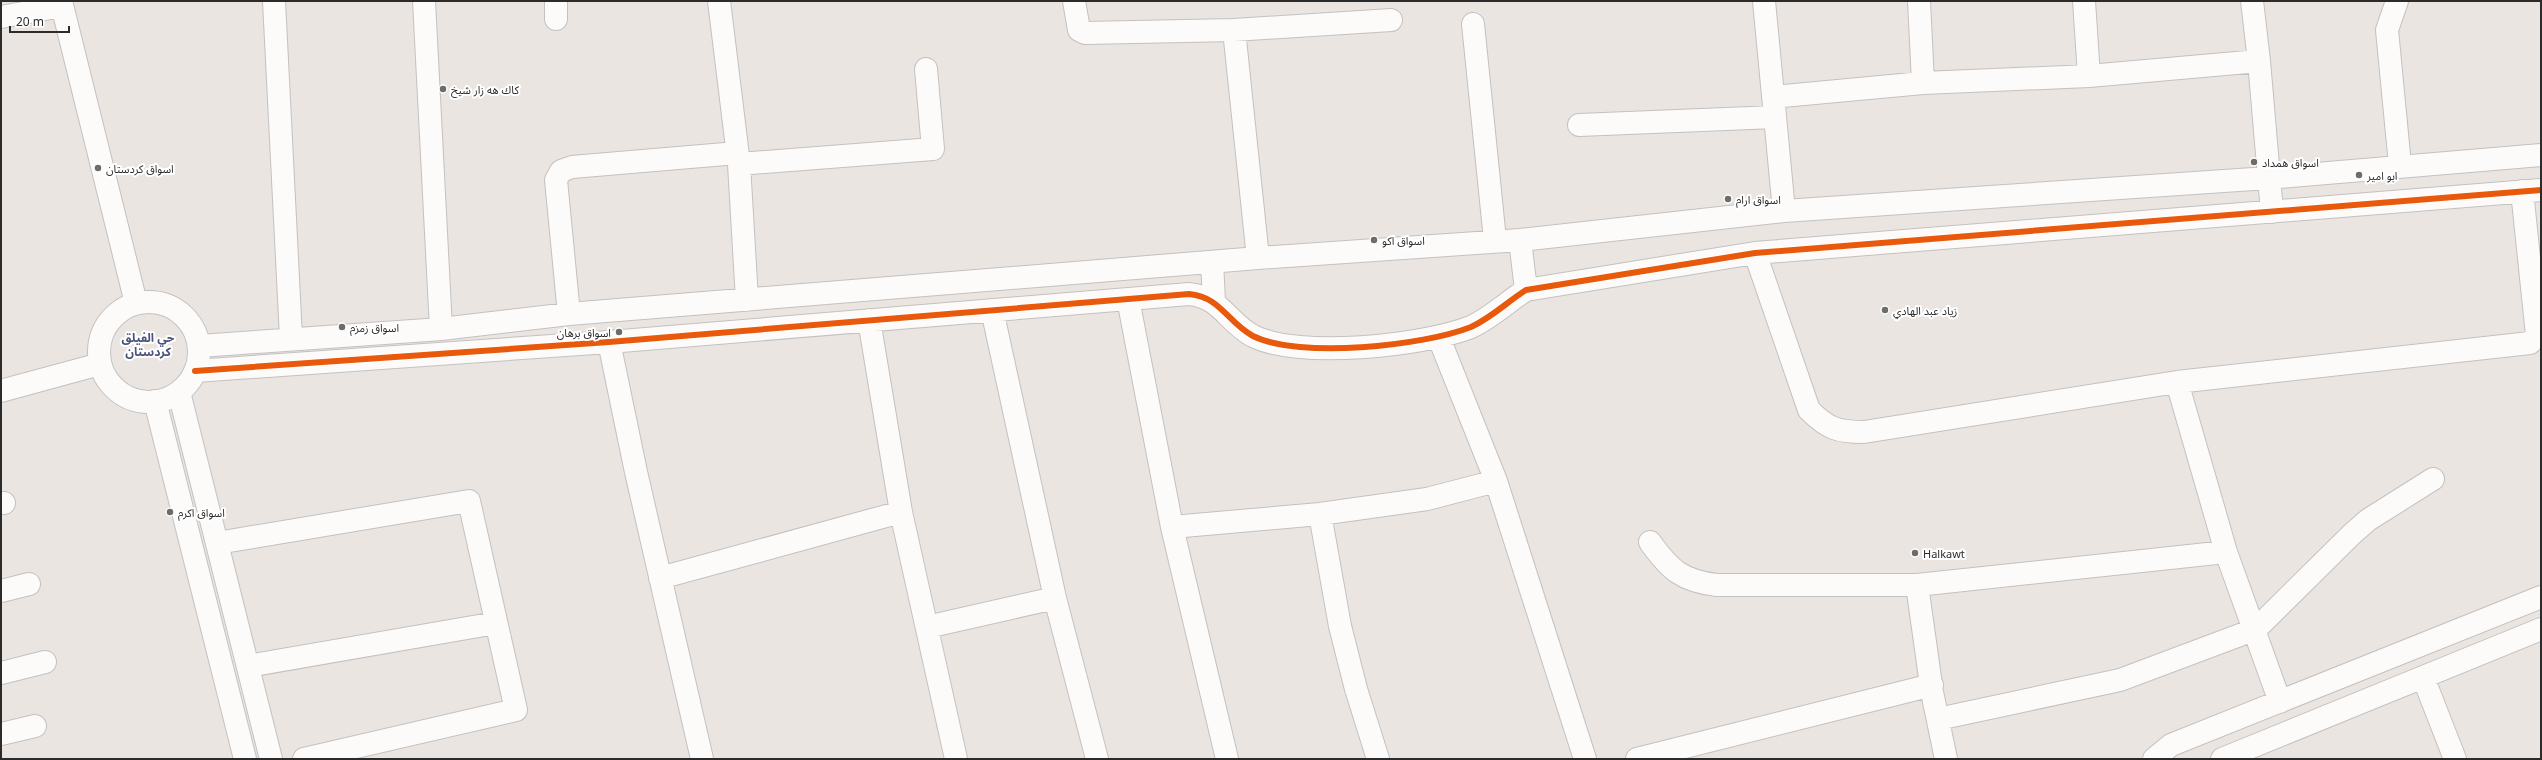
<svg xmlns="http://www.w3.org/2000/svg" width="2542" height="760" font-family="'Noto Sans','Noto Sans Arabic',sans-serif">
<rect width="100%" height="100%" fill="#eae5e0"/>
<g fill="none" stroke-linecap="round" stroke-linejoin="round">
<!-- minor casing -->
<g stroke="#c3c1c1" stroke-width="24">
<path id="minor" d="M61,1L136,303
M274,1L291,338
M424,1L441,329
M556,1V19
M719,1L739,164L747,300
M1074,1L1079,30L1085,33L1234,30L1391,20
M1764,1L1784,211
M1919,1L1923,83
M2084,1L2089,76
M2252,1L2259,61L2272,212
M2397,1L2387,30L2400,165
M1,17L62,6
M1473,24L1495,240
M1234,30L1258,258
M1773,97L1923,83L2089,76L2259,61
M1579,125L1775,117
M739,164L933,149L926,69
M1520,240L1526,290
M1755,253L1809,410C1828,429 1838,432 1864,432L2177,382L2530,343L2537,335L2522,191
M1212,262L1214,301
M1128,299L1172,527L1227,759
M992,310L1055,598L1097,759
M569,314L556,180L561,171L572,167L737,153
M869,320L901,512L956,759
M1439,338L1496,481L1585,759
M609,342L636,472L702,759
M199,346L441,329L569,314L1258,258L1520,240L1784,211L2268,178L2541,155
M195,371L609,342L1189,294C1221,297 1227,322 1253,336C1299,359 1423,346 1471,327C1491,318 1507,302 1526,290L1755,253L2541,190
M2177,382L2226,552L2280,702
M1,391L100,364
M1,503H4
M1320,514L1340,626L1356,689L1378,759
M1172,527L1320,514L1427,499L1496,481
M1650,542C1670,570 1682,581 1717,585H1917L2226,552
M217,543L469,501L516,710L304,759
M660,578L901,512
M1917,585L1932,692L1946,759
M1,591L29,584
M927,627L1055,598
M248,666L496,623
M1,673L45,662
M2423,677L2455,759
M1938,719L2120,680L2256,629L2352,534L2368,520L2433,479
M1,734L35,726
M1637,759L1932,685
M2154,759L2171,745L2541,597
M2222,759L2541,629"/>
</g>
<!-- tertiary casing -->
<g stroke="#c3c1c1" stroke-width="24">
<path id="tertiary" d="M99 352a50 50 0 1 1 100 0a50 50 0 1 1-100 0Z
M179,392L271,759
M155,401L245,759"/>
</g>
<!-- minor -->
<use href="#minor" stroke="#fcfbfa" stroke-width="22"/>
<!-- tertiary -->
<use href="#tertiary" stroke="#fcfbfa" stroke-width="22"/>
<!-- cycleway casing -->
<g stroke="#fff" stroke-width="8">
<path id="cycleway" d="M195,371L609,342L1189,294C1221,297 1227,322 1253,336C1299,359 1423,346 1471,327C1491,318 1507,302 1526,290L1755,253L2541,190"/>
</g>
<!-- cycleway -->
<use href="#cycleway" stroke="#e8590c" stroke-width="6"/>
</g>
<!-- markers -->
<g fill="#6e6c6a" stroke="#fff" stroke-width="1.5">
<circle cx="443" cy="89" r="4"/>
<circle cx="2254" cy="162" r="4"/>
<circle cx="98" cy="168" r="4"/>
<circle cx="2359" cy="175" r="4"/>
<circle cx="1728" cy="199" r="4"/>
<circle cx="1374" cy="240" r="4"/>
<circle cx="1885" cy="310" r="4"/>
<circle cx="342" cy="327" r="4"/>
<circle cx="619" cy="332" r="4"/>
<circle cx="170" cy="512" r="4"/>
<circle cx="1915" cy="553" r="4"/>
</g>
<g text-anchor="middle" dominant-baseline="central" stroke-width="4" stroke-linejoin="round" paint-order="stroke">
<!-- poi labels -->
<g font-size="11" fill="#2b2b2b" stroke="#fff" text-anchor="start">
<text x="451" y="89">كاك هه زار شيخ</text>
<text x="2262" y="162">اسواق همداد</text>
<text x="106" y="168">اسواق كردستان</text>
<text x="2367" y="175">ابو امير</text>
<text x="1736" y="199">اسواق ارام</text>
<text x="1382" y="240">اسواق اكو</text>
<text x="1893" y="310">زياد عبد الهادي</text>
<text x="350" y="327">اسواق زمزم</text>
<text x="611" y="332" text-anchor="end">اسواق برهان</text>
<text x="178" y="512">اسواق اكرم</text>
<text x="1923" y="553">Halkawt</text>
</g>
<!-- neighbourhood labels -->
<g font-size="12" font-weight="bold" fill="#4a527d" stroke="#fff">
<text x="148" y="337">حي الفيلق<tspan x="148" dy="14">كردستان</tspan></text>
</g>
</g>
<!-- border -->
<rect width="2542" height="760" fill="none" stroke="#2b2b2b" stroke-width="4"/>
<!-- scale -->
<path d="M10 26v6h59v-6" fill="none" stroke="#2b2b2b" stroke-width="2"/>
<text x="16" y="26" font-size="12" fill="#2b2b2b" stroke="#ffffff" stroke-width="3" paint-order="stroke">20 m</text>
</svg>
